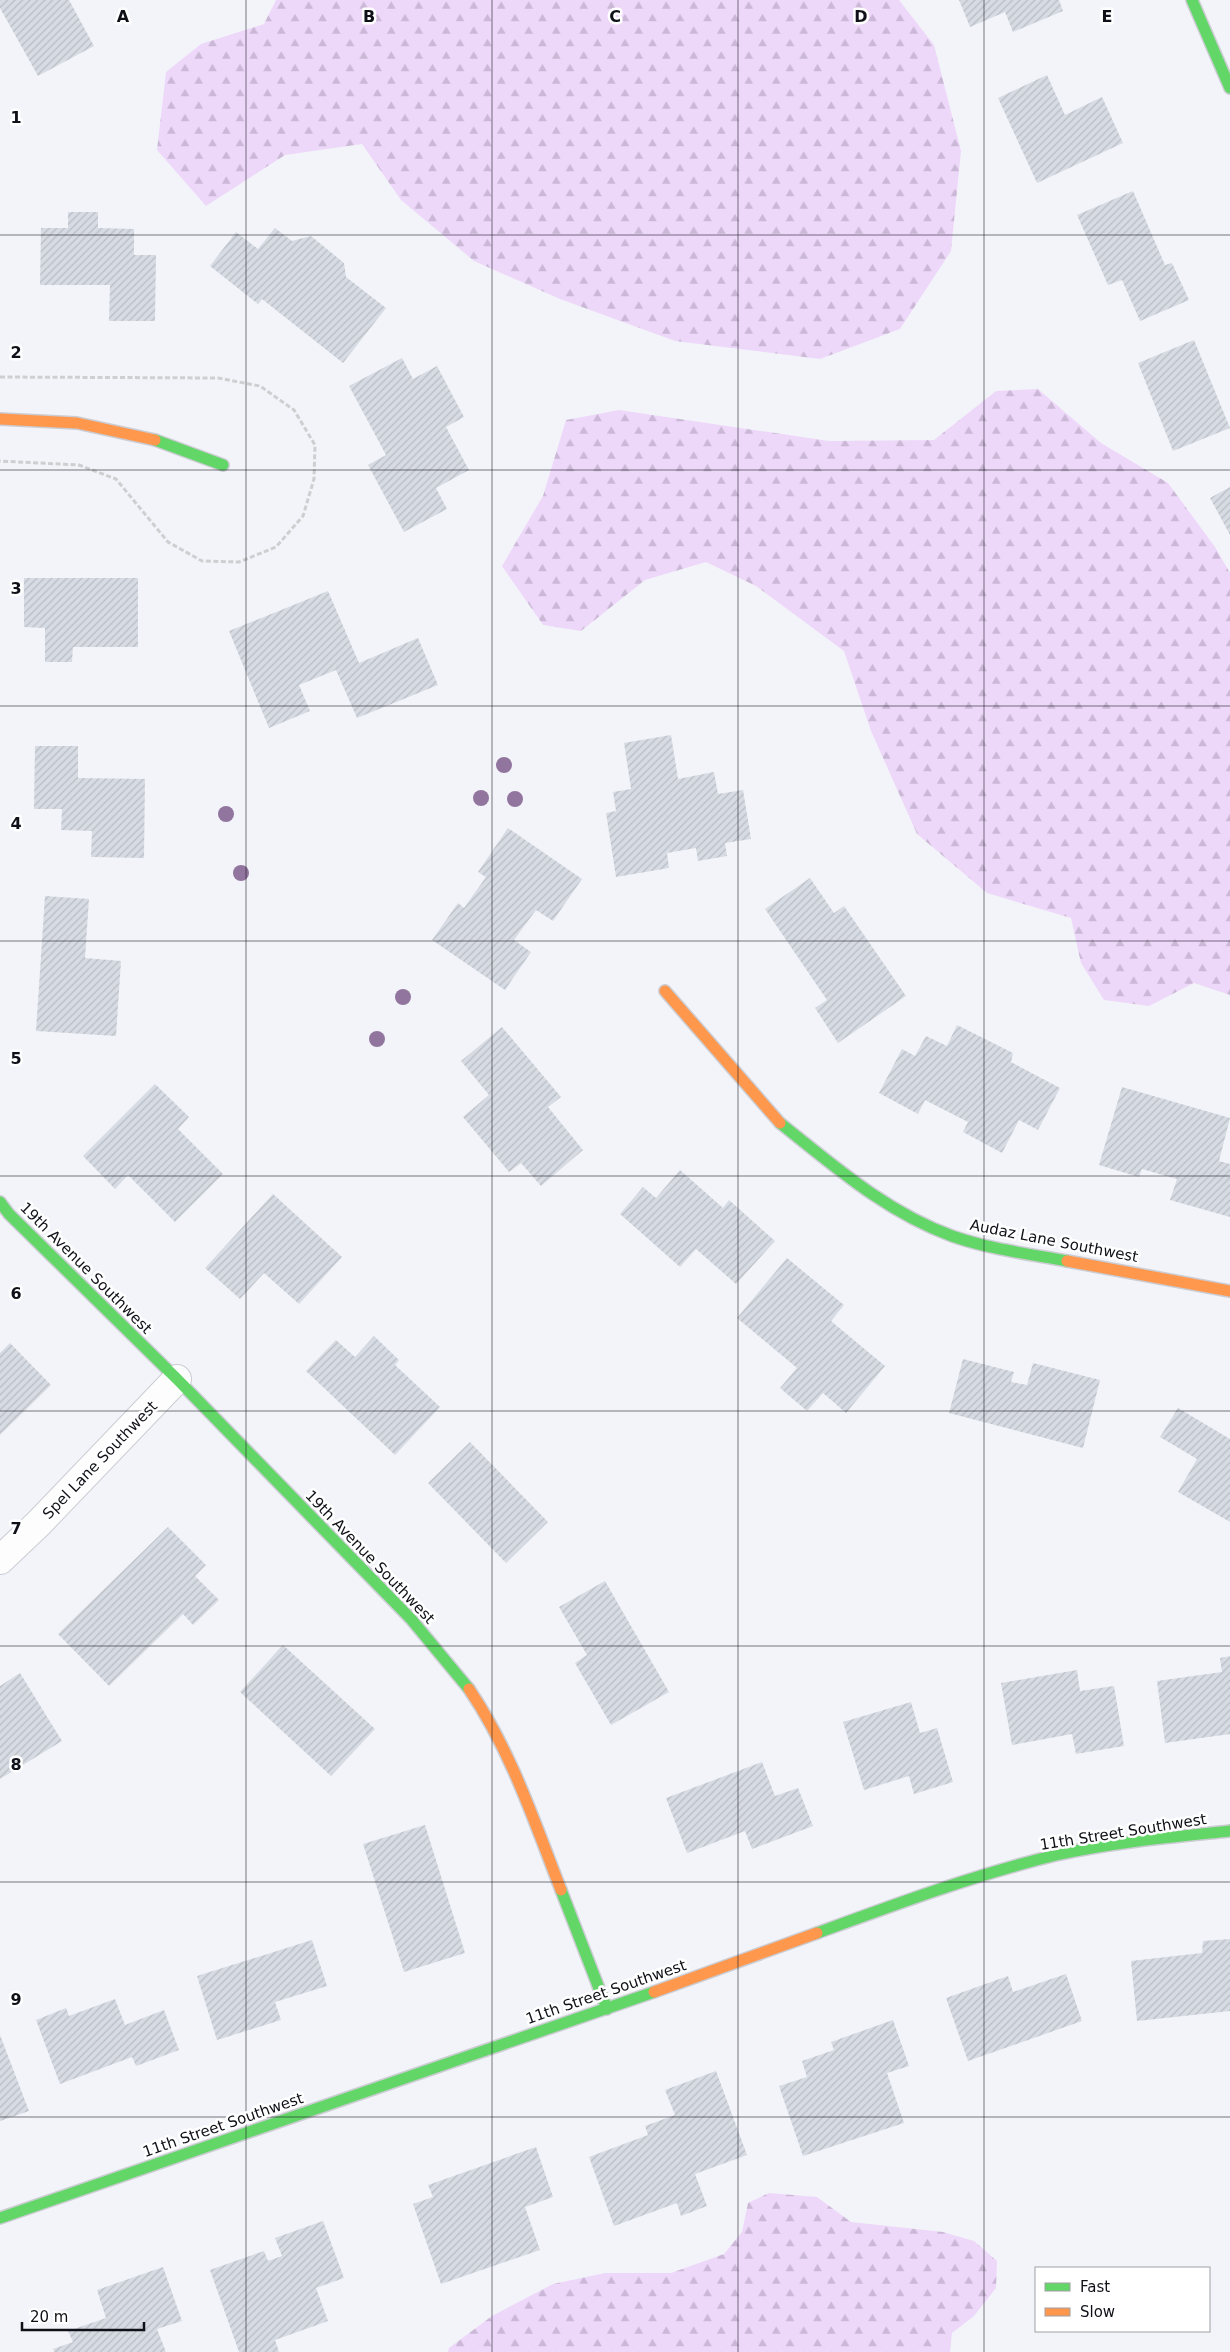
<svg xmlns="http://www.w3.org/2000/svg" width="1230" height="2352" font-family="'DejaVu Sans',sans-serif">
<defs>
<pattern id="forest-firs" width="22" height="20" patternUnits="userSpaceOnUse" patternTransform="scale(1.25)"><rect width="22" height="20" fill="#eed8fa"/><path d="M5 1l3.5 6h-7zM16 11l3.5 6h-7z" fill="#cbb8d6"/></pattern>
<pattern id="building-hatch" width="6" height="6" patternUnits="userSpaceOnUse" patternTransform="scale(1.25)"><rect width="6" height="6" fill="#d7dce4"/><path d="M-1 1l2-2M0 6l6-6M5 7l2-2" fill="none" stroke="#b8bcc3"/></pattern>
</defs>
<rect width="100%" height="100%" fill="#f3f4f9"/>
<!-- forest -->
<path fill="url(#forest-firs)" d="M276,0H899L934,45L961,151L951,251L900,329L820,359L675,341L560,299L474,261L401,200L362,144L285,155L206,206L157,150L166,72L201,44L264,24Z
M1038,389L1101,443L1168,483L1215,547L1230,573V995L1194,983L1149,1006L1104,1000L1081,963L1071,918L987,893L917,834L871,731L844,651L756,586L706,562L645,580L581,631L543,625L502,566L543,496L566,420L619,410L829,441L934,440L996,391Z
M769,2193L817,2197L851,2222L943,2232L974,2241L997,2261L996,2288L974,2316L952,2333L950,2352H448L449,2348L492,2316L553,2284L605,2273H671L724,2254L742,2232L748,2203Z"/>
<!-- building -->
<path fill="url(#building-hatch)" d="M0,0H69L94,46L38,76L0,8Z
M959,0H1059L1063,11L1013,32L1005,12L970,27Z
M1047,75L1065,115L1102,97L1123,143L1037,183L998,98Z
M1133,191L1165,265L1172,263L1189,300L1140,321L1122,280L1108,285L1077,215Z
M68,212H98V228L134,229V255H156L155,321H109L110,285H40L41,228H68Z
M275,228L292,241L311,236L344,263L346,277L386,308L343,363L262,299L258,304L210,266L236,232L258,249Z
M1194,340L1230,428L1173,451L1138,363Z
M402,358L413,379L437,366L464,417L446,427L469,470L436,488L447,509L404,532L368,465L386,455L349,386Z
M1230,487V535L1210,498Z
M24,578H138V647H73L72,662H45V628L24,627Z
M328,591L359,663L418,638L438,685L357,718L336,670L299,685L310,711L269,728L229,631Z
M671,735L678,779L714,772L718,794L743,790L751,839L725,843L727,856L698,861L696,848L667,853L669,868L616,877L606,813L616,811L613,792L631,789L624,743Z
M35,746H78V778L145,779L144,858L91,857L92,831L61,830L62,809H34Z
M508,828L582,879L553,921L536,910L514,940L531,952L505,990L432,940L458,903L464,908L486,877L478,872Z
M810,878L834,913L844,906L906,996L838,1043L815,1008L827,1000L765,909Z
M45,896L89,899L85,958L121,961L116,1036L36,1031Z
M957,1025L1013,1053L1011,1062L1060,1088L1038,1130L1019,1120L1002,1153L963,1132L968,1122L925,1100L918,1114L879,1093L902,1049L915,1056L926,1036L947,1046Z
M502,1027L561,1097L548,1107L583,1150L541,1186L521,1163L509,1172L463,1117L489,1095L461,1061Z
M155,1084L189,1117L178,1129L223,1174L175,1222L128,1175L115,1189L83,1156Z
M1122,1087L1230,1118L1219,1161L1230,1164V1217L1170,1200L1177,1179L1142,1169L1139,1177L1099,1165Z
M680,1170L723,1208L729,1200L775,1241L736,1284L696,1249L680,1267L620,1214L643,1187L656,1198Z
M273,1194L342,1257L299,1304L264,1273L240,1299L205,1268Z
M787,1258L844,1305L831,1321L885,1366L846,1413L823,1393L807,1411L780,1388L797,1368L737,1318Z
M374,1336L399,1360L395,1365L440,1407L395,1455L306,1371L336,1340L355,1357Z
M10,1343L51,1385L0,1435V1353Z
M963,1359L1014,1372L1011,1382L1027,1385L1033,1363L1100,1380L1083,1448L949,1413Z
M1178,1408L1230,1439V1522L1178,1492L1197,1459L1160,1437Z
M470,1442L548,1522L506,1563L428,1483Z
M168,1527L206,1565L195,1576L219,1600L193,1625L183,1614L109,1686L58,1634Z
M605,1581L669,1692L611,1725L575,1663L587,1655L559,1607Z
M283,1645L375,1729L331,1776L240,1692Z
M1230,1656V1734L1165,1743L1157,1681L1222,1672L1220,1658Z
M1077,1670L1080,1691L1114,1686L1124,1746L1076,1754L1072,1734L1012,1745L1001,1683Z
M20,1673L62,1741L0,1779V1686Z
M911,1702L920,1733L937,1728L953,1782L914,1794L909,1776L864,1790L843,1722Z
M762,1762L775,1796L798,1788L813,1826L752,1849L745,1831L687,1853L666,1798Z
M425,1825L465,1953L404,1972L363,1844Z
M1230,1939V2011L1137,2021L1131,1961L1202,1953L1203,1941Z
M312,1940L327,1986L275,2002L281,2020L217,2040L197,1976Z
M1066,1974L1082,2021L968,2061L946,1998L1008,1976L1013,1992Z
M115,1999L125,2025L164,2010L179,2050L136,2066L132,2057L60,2084L36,2020L66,2008L69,2016Z
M893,2020L909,2066L887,2073L904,2123L803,2156L779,2086L807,2077L802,2061L834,2050L831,2042Z
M0,2035L29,2111L0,2121Z
M716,2071L747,2155L695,2174L707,2206L681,2216L677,2203L614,2226L589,2157L648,2135L645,2126L675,2115L665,2090Z
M536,2147L553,2197L525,2207L540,2250L441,2284L413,2204L433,2197L428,2185Z
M323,2221L344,2278L316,2288L328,2321L275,2340L279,2352H239L210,2270L264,2251L268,2261L282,2256L275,2238Z
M163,2267L182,2321L157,2329L166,2352H54L53,2349L73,2342L68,2331L106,2318L97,2290Z"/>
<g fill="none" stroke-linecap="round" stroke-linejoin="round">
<!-- street casing -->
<g stroke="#cbcdd3" stroke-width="30">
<path id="street" d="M0,1560L39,1523L177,1379"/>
</g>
<!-- fast casing -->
<g stroke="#cbcdd3" stroke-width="14">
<path id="fast" d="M1192,0L1230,88
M155,440L223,465
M780,1123C834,1166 886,1212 952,1236C989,1249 1029,1254 1067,1261
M0,1202L9,1214L177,1379L411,1619L469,1689
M561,1890L607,2009
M817,1933C896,1904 974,1875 1056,1855C1113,1842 1172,1837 1230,1831
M0,2218L654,1992"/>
</g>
<!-- slow casing -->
<g stroke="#cbcdd3" stroke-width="14">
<path id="slow" d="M0,419L77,423L155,440
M665,991L780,1123
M1067,1261L1230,1291
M469,1689C511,1751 534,1821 561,1890
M654,1992L817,1933"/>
</g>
<!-- path -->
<path stroke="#cfcfd1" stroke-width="3" stroke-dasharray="5 2.5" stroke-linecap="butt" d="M0,377L218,378L260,386L294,410L315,445L314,479L303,516L276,547L239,562L202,561L168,542L116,479L79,465L0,461"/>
<!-- street -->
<use href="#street" stroke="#fdfdfe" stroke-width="28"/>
<!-- fast -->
<use href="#fast" stroke="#63d668" stroke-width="11"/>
<!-- slow -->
<use href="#slow" stroke="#ff974d" stroke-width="11"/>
</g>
<!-- trees -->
<g fill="#91759e">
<circle cx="504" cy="765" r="8"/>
<circle cx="481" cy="798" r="8"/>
<circle cx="515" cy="799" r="8"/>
<circle cx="226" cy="814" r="8"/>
<circle cx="241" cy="873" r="8"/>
<circle cx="403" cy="997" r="8"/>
<circle cx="377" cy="1039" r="8"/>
</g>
<!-- grid -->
<path fill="none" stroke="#101118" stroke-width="1" stroke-opacity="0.55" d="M246,0V2352M492,0V2352M738,0V2352M984,0V2352M0,235H1230M0,470H1230M0,706H1230M0,941H1230M0,1176H1230M0,1411H1230M0,1646H1230M0,1882H1230M0,2117H1230"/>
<g text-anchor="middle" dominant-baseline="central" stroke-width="5" stroke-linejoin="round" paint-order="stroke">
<!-- street labels -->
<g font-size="15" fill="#101118" stroke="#fff">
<text transform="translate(1054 1241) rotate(11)">Audaz Lane Southwest</text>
<text transform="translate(86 1268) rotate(45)">19th Avenue Southwest</text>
<text transform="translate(100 1460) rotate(-46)">Spel Lane Southwest</text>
<text transform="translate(370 1557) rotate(46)">19th Avenue Southwest</text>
<text transform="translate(1123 1832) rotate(-9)">11th Street Southwest</text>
<text transform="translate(606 1992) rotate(-19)">11th Street Southwest</text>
<text transform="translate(223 2125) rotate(-19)">11th Street Southwest</text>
</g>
</g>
<g font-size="16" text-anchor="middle" font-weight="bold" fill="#101118" stroke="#fff" stroke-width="5" stroke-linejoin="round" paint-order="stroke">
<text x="123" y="22">A</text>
<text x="369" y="22">B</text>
<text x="615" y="22">C</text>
<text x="861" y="22">D</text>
<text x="1107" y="22">E</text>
<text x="16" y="123">1</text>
<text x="16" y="358">2</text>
<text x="16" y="594">3</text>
<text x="16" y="829">4</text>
<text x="16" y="1064">5</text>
<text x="16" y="1299">6</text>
<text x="16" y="1534">7</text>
<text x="16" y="1770">8</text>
<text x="16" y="2005">9</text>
</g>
<!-- legend -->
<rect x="1035" y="2267" width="175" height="65" fill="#ffffff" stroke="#9fa0a3"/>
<rect x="1045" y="2283" width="25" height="8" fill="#63d668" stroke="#9fa0a3"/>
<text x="1080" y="2292" font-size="15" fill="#101118">Fast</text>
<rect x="1045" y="2308" width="25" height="8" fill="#ff974d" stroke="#9fa0a3"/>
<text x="1080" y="2317" font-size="15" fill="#101118">Slow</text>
<!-- scale -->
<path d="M22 2322v8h122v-8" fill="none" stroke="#101118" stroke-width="2.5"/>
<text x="30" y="2322" font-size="15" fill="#101118" stroke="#ffffff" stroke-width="4" paint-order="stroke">20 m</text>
</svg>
